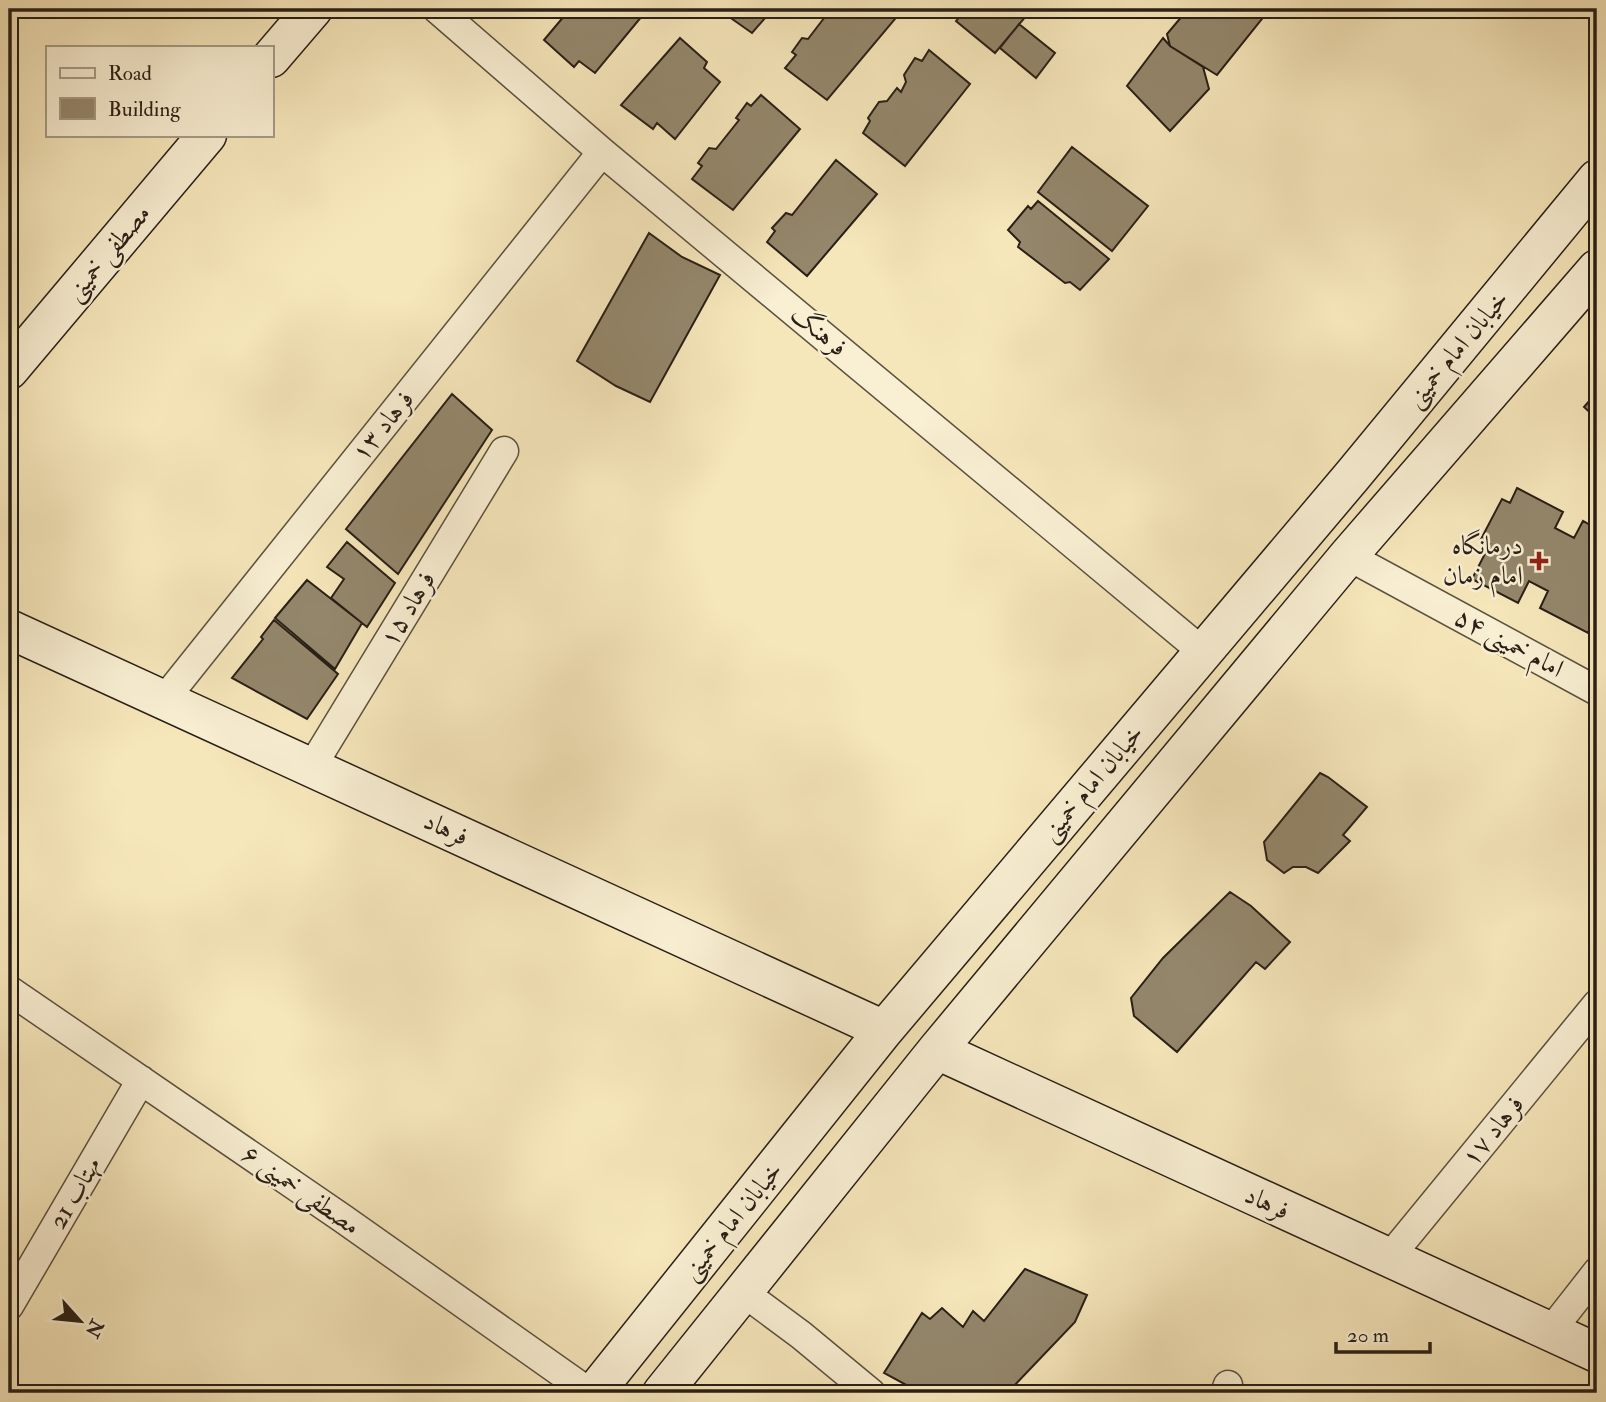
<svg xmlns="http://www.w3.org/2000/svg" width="1606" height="1402" font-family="'IM FELL Double Pica',Amiri,serif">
<rect width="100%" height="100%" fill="#f6e7bb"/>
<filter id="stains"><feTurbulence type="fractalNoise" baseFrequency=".00286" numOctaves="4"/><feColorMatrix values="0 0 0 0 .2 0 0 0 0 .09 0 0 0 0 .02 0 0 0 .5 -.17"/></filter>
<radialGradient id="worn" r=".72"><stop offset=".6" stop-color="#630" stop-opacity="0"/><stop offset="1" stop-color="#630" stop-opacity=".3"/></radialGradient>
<!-- building -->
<path fill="#94876c" stroke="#291f16" stroke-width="2" d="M570,9H634L642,16L595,73L579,61L574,67L544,40Z
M718,9H773L752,33Z
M831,9H883L895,19L827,100L785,68L796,55L792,52L802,38L808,39Z
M966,9H1032L995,53L956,21Z
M1188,9H1270L1217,75L1170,46L1167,34Z
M1019,24L1055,53L1036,78L1000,48Z
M680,38L707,62L704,68L720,82L675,139L657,123L653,129L621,105Z
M1163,38L1170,46L1203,67L1209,89L1170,131L1127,86Z
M929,50L970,84L905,166L863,133L870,121L868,118L879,102L887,101L897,88L901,92L906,82L904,75L915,58L922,61Z
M761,95L800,129L733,210L692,179L702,166L698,163L709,148L716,149L739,120L736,118L747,103L751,106Z
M1072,147L1148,206L1112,251L1038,192Z
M836,160L877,194L807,276L767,242L775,231L772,228L786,213L792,215Z
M1038,201L1109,259L1080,290L1070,282L1065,283L1018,247L1020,242L1008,230L1028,206L1031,209Z
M649,233L682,257L720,275L650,402L616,386L577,361Z
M1597,392V419L1584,407Z
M452,394L492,430L398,574L346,529Z
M1517,488L1563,512L1555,528L1574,538L1583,521L1597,529V615L1588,633L1540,608L1548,591L1529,581L1518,603L1472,579L1490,544L1481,539L1502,499L1510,503Z
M347,542L395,583L367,627L331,598L344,579L327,567Z
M307,580L362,623L335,669L275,618Z
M274,620L338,674L307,719L232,678L263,639L261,637Z
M1320,773L1328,777L1367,807L1343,835L1350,841L1318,873L1306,867H1293L1284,873L1267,860L1264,842Z
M1230,892L1251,906L1290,942L1265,969L1256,962L1177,1052L1134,1016L1131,998L1163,958Z
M1025,1269L1087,1295L1075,1322L1009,1391L1015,1393H921L884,1373L922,1313L930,1319L942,1308L963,1327L973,1311L984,1321Z"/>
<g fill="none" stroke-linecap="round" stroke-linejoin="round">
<!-- street casing -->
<g stroke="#5c513f" stroke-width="31">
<path id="street" d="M437,9L602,152L1203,652
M1348,556L1597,691
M164,700L602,152
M311,768L504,451
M9,990L342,1218L590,1393
M1388,1259L1597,1004
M743,1292L801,1335L871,1393
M9,1306L141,1080
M1550,1332L1597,1272
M1225,1393L1228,1385"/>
</g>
<!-- secondary casing -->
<g stroke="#291f16" stroke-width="41">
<path id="secondary" d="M271,58L313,9
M9,370L207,135
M9,629L884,1030
M937,1050L1597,1353
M594,1393L884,1030L1353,475L1597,179
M662,1393L937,1050L1348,556L1597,269"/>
</g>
<!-- street -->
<use href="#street" stroke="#f9efd3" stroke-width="28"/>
<!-- secondary -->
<use href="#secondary" stroke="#f9efd3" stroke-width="38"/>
</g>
<!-- markers -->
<path fill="#8f2418" stroke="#f9efd3" stroke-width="2.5" d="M1535.5 550.5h7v7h7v7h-7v7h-7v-7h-7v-7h7z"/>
<g text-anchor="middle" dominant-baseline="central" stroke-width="5" stroke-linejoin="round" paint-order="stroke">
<!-- street labels -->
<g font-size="26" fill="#291f16" stroke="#f9efd3">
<text transform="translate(108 253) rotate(-50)">مصطفی خمینی</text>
<text transform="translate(819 331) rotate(40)">فرهنگ</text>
<text transform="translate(1457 349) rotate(-50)">خیابان امام خمینی</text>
<text transform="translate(383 426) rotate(-51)">فرهاد ۱۳</text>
<text transform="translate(408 609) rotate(-59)">فرهاد ۱۵</text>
<text transform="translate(1509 643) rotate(28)">امام خمینی ۵۴</text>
<text transform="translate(1092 783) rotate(-50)">خیابان امام خمینی</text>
<text transform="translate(446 829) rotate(25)">فرهاد</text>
<text transform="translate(1493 1131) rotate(-51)">فرهاد ۱۷</text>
<text transform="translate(301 1190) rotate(35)">مصطفی خمینی ۶</text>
<text transform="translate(75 1193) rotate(-60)">مهتاب 21</text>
<text transform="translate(1267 1203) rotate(25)">فرهاد</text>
<text transform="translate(732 1221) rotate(-51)">خیابان امام خمینی</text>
</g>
<!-- poi labels -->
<g font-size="26" fill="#291f16" stroke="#f9efd3" text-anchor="end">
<text x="1523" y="546">درمانگاه<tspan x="1523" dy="30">امام زمان</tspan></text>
</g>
</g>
<!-- margin -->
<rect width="1606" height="1402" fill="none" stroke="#f6e7bb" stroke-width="35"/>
<rect x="10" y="10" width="1585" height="1381" fill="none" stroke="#291f16" stroke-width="3.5"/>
<rect x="18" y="18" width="1571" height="1367" fill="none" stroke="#291f16" stroke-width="2"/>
<!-- legend -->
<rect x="46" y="46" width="228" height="91" fill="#f9efd3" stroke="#a69c87" stroke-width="2"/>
<rect x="60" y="68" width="35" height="10" fill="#f9efd3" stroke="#a69c87" stroke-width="2"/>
<text x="108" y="80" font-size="21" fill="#291f16">Road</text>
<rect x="60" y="98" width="35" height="21" fill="#94876c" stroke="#a69c87" stroke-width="2"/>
<text x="108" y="116" font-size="21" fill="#291f16">Building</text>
<!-- north arrow -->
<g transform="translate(80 1321) rotate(117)" stroke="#f9efd3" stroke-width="5" paint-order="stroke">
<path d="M0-5L12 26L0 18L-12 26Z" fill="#291f16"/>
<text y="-10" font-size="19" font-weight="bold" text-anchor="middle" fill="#291f16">N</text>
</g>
<!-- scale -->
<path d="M1336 1342v10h94v-10" fill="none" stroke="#291f16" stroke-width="3.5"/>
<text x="1347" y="1342" font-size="21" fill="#291f16" stroke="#f9efd3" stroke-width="5" paint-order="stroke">20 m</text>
<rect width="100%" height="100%" filter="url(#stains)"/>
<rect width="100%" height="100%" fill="url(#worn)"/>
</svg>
